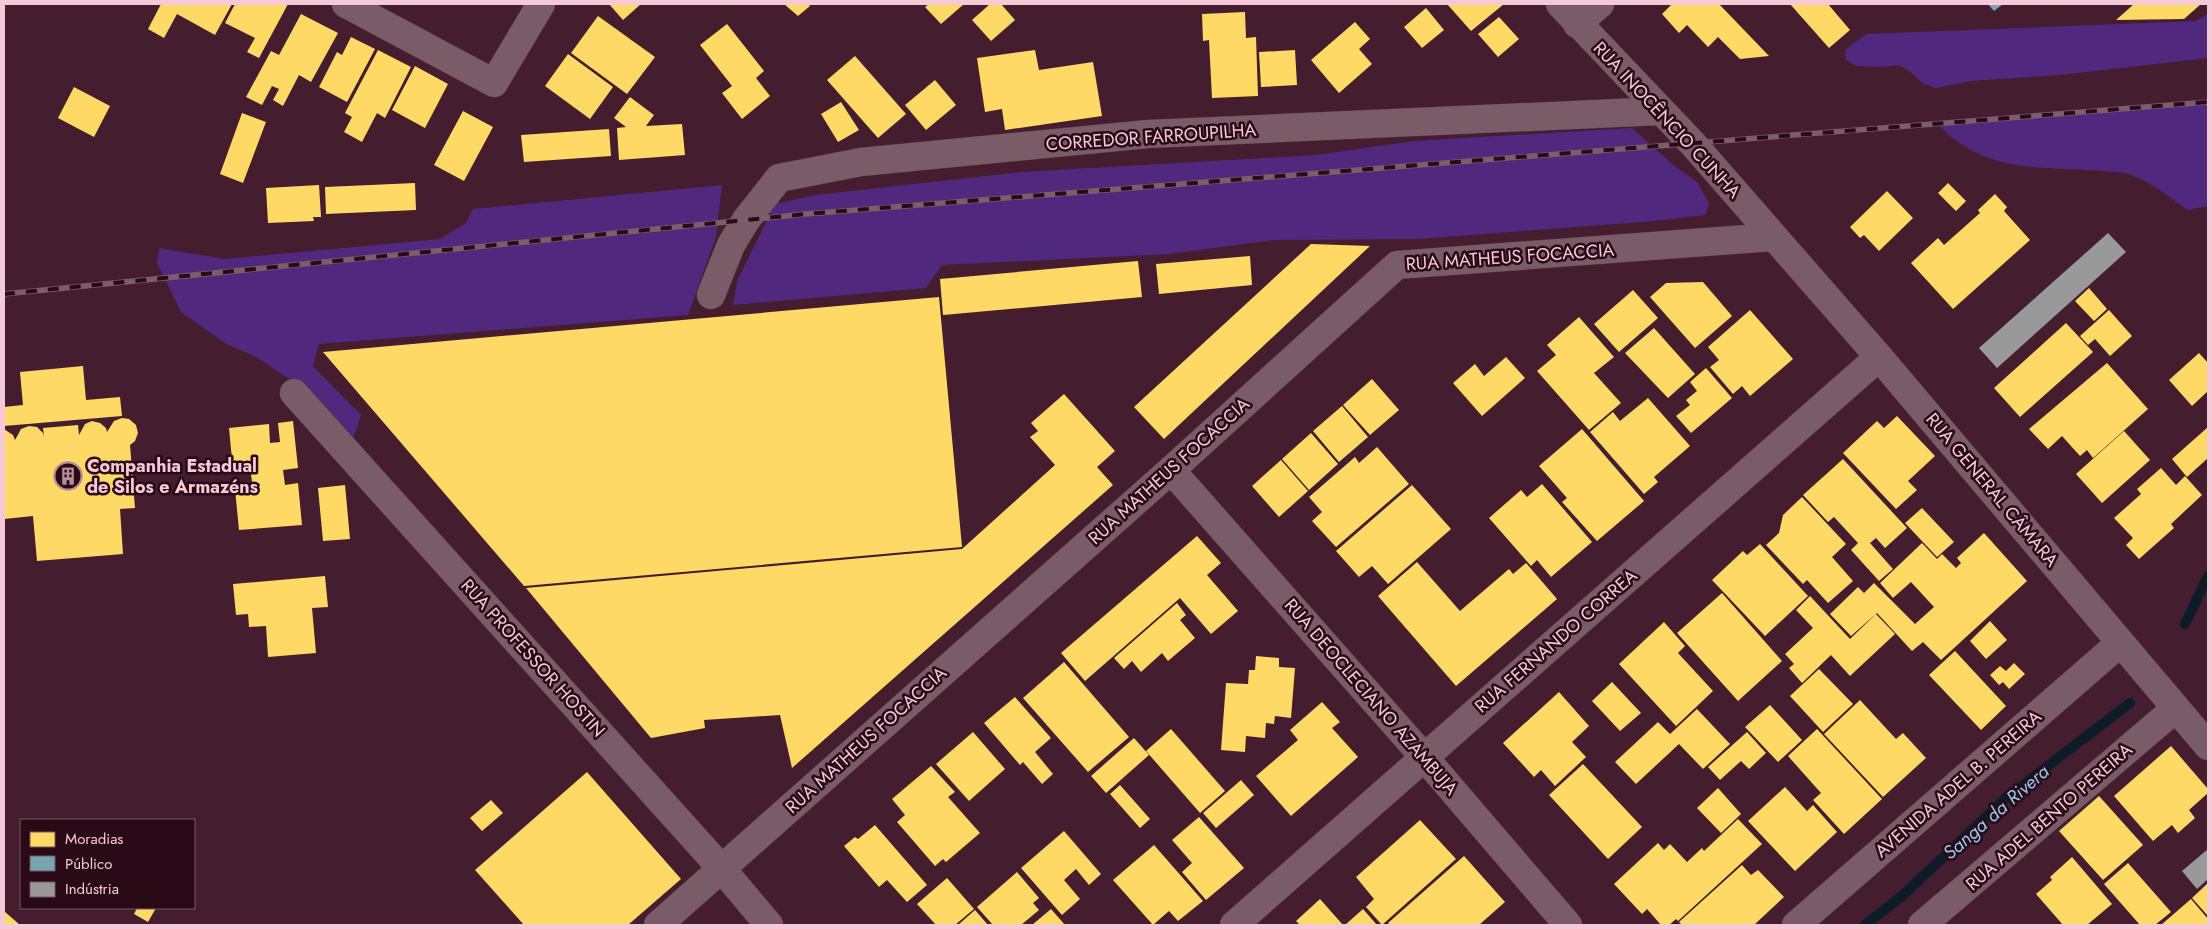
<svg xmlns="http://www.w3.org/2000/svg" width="2212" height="929" font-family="Jost,sans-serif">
<rect width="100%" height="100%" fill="#441d2f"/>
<!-- green -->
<path fill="#50287d" d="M2208,14V58L2060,75L1972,81L1936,88L1923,84L1912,73L1899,65L1882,67L1857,66L1846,60L1845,50L1866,34L2196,21Z
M2208,101V206L2187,210C2168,196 2148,179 2124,173C2112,171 2098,171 2086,170C2027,167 1983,170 1937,124Z
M1632,128L1672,164L1698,183L1709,203L1705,215L1655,221L1419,239L1273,240L1169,254L942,265L926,288L733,305L737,281L775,204L815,195L1021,172L1316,155L1413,141Z
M722,185L716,237L688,315L319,344L313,366L361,415L350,447L295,383L256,357L226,344L181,312L157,263L159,248L225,259L440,239L466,223L473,209Z"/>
<!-- homes -->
<path fill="#ffd966" d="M161,4H232L215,35L177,14L164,38L148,29Z
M235,4H288L259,58L247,52L255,38L225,23Z
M609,4H641L623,20Z
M784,4H808L810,6L798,16Z
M929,4H964L941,24L925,7Z
M990,4H1001L1015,20L991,41L972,20Z
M1447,4H1504L1471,31Z
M1672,4H1719L1769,56L1740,59L1718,37L1708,47L1687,25L1679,33L1662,14Z
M1790,4H1828L1850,30L1829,48Z
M2134,4H2201L2184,19L2116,20Z
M1426,8L1444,30L1422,48L1404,27Z
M1245,12L1246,38L1256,37L1258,96L1212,98L1209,40L1203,41L1202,14Z
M301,14L338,33L311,82L299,75L283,106L273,100L279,89L272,86L262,105L246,97L271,51L279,55Z
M598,16L655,57L627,94L571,53Z
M1499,17L1519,39L1498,57L1478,34Z
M1355,22L1370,39L1359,49L1372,64L1339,93L1311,60Z
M727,24L764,71L756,78L770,96L742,119L722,93L732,86L700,45Z
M351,37L375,49L347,102L319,87L337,52L342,55Z
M378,50L411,67L385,118L377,113L362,142L344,132L352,117L345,113Z
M1035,50L1039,70L1093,62L1102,116L1005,130L1002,109L985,112L977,58Z
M1295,50L1297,85L1261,87L1259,52Z
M568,54L613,87L590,119L545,86Z
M855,56L906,114L878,138L827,80Z
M415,66L448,84L425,128L392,110Z
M935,80L956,105L926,130L905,105Z
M74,87L110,106L94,137L58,118Z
M630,97L654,115L646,126L682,124L685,155L619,160L617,128L626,127L614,118Z
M841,102L859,130L838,142L821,114Z
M463,111L493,127L464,181L434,165Z
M242,113L266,122L243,183L220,174Z
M609,129L611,156L524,162L521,135Z
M415,183L416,210L326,214L325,187Z
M1948,183L1966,201L1956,211L1938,193Z
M319,185L321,217H313L314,221L268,223L266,188Z
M1887,191L1913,218L1879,251L1864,235L1860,238L1850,227Z
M1995,194L2007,207L2004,211L2030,240L1953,309L1911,263L1938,238L1944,245L1980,213L1978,210Z
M1311,244L1370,246L1164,439L1134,407Z
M1250,256L1252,285L1159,294L1156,264Z
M1138,261L1142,297L943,315L940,279Z
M1703,282L1732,316L1695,348L1650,297L1666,283Z
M2089,288L2107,309L2094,321L2075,301Z
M1633,290L1658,318L1619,352L1594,324Z
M939,297L962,547L524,586L323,352Z
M1750,310L1793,359L1750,396L1742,386L1733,394L1710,367L1719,360L1708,347Z
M2109,310L2132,336L2110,356L2095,339L2088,345L2080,336Z
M1579,317L1614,357L1594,373L1621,403L1589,430L1537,371L1556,355L1547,345Z
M2066,323L2093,352L2020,417L1994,388Z
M1654,328L1695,374L1668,398L1625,353Z
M2199,353L2208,363V391L2192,406L2169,380Z
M1506,357L1525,378L1482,416L1453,383L1475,364L1484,376Z
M2107,363L2148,409L2093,458L2087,450L2080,456L2062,436L2048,449L2029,429Z
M83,366L86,400L120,397L122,416L4,426V407L23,405L20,372Z
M1706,368L1732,398L1691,433L1676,416L1690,405L1686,400L1697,391L1690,382Z
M1372,379L1399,410L1370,435L1343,405Z
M1064,394L1115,451L1097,467L1113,485L792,768L780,715L704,720L705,728L651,738L526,588L962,549L1055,465L1030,437L1038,431L1031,423Z
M1648,398L1690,446L1654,477L1658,482L1644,494L1590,432L1613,412L1620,421Z
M1342,406L1368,437L1339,462L1313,431Z
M1897,416L1935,456L1908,481L1917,490L1896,509L1843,453L1877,421L1884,428Z
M122,418L129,419L136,425L138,433L135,441L130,445L135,508L120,509L123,554L37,561L33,516L4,519V429L13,435L15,440L21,429L29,426L37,427L43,433L44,437L43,428L78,425L79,435L85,424L92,421L100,423L106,428L107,432L114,421Z
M293,421L298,468L283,470L285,485L298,483L302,525L239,530L235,489L253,488L250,468L233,470L229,428L269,424L270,443L280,442L278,423Z
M2208,427V458L2187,477L2172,459Z
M1582,429L1644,501L1597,541L1562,502L1567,498L1539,466Z
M2124,431L2150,460L2102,503L2076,474Z
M1311,433L1338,464L1309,490L1282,459Z
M1377,447L1409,484L1336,547L1312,521L1322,512L1309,497L1355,457L1359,463Z
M1843,459L1907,528L1885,548L1876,538L1870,543L1893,569L1879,581L1851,550L1858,543L1834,517L1828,522L1803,495Z
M1281,460L1308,491L1279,517L1252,486Z
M2161,468L2176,485L2185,476L2202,495L2171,524L2174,528L2139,559L2126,545L2133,538L2114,518L2141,494L2137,489Z
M1542,484L1592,542L1551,577L1537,560L1531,566L1489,518L1521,490L1527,497Z
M345,485L350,539L323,541L318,488Z
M1412,485L1451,529L1388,584L1372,566L1359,577L1336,551Z
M1802,497L1846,544L1832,557L1853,581L1828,603L1807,580L1803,584L1766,545L1779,533L1783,515Z
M1922,508L1954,542L1937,557L1905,523Z
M1984,533L2027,581L1941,660L1923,642L1912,651L1877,613L1851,636L1830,614L1858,587L1864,593L1874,583L1915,624L1934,607L1911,582L1893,598L1880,583L1922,543L1937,559L1942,554L1956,568L1961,563L1957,558Z
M1197,536L1221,563L1207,575L1238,611L1211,634L1180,598L1085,681L1061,653Z
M1760,544L1808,596L1765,636L1712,580L1743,551L1747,555Z
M1417,562L1460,611L1509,569L1513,574L1526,563L1557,599L1456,686L1378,596Z
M325,576L328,607L312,608L316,653L268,657L266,626L249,627L248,614L236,615L233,584Z
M1722,593L1782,661L1738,701L1677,633Z
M1810,596L1850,639L1876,614L1895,634L1850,676L1831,655L1802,683L1789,668L1794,664L1785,654L1813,628L1796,610Z
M1177,603L1186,615L1180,620L1195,638L1168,661L1162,653L1141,672L1132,661L1124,669L1114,658Z
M1990,621L2007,640L1986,659L1970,641Z
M1664,622L1685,646L1678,653L1713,691L1676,726L1619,664Z
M1955,651L2006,706L1981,730L1929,675Z
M1256,656L1279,658V667L1295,668L1291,718L1275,716L1274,724L1266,723L1265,738L1246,736L1245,752L1221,750L1226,683L1248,684L1249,670H1255Z
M1064,662L1129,737L1088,772L1023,698Z
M2014,663L2025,674L2009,689L2003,682L1999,685L1990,675L2000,666L2006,671Z
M1819,669L1853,704L1823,732L1790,696Z
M1612,682L1641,713L1620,731L1592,701Z
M1559,692L1589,726L1572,742L1586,757L1555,786L1541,770L1534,777L1503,743Z
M1015,697L1051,738L1035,752L1053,774L1042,784L1023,762L1020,765L984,723Z
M1860,700L1896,739L1903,733L1926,758L1883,797L1824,734Z
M1322,702L1340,722L1332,728L1358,757L1291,816L1256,776L1298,740L1290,730Z
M1770,705L1802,740L1778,762L1745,727Z
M1697,709L1730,744L1703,769L1679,744L1636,784L1615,762L1658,722L1670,734Z
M1171,729L1225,791L1200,813L1146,751Z
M1817,729L1882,799L1844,834L1813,800L1821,793L1788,756Z
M973,732L1005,769L969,801L936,764Z
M1747,732L1766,753L1749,769L1741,761L1720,780L1708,767Z
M1134,738L1149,755L1106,793L1091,776Z
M2171,746L2208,789V793L2189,810L2195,818L2178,833L2172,825L2153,841L2114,796Z
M1583,764L1642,827L1608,859L1549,795Z
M931,766L955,792L948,797L980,833L946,862L943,859L935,866L897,822L905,815L892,799Z
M587,772L681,879L628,925H524L475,870Z
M1241,780L1254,795L1216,828L1203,813Z
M1120,785L1150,819L1140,828L1110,794Z
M1785,787L1807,811L1813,805L1837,832L1795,871L1748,821Z
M1718,788L1741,814L1721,833L1697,808Z
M2099,796L2143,845L2103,880L2059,831Z
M491,800L503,813L482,831L470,818Z
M1199,817L1244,868L1206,900L1182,872L1192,863L1172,840Z
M1738,819L1762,844L1678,921L1676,919L1669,925H1661L1647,909L1642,914L1614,884L1658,843L1664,850L1670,844L1687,862L1702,848L1704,851Z
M1420,820L1456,859L1382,925L1366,907L1374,899L1356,877Z
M875,825L927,885L907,902L887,880L879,887L844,846L855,837L858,839Z
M1064,831L1101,874L1089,885L1076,869L1064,880L1080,899L1062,915L1021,868Z
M1154,845L1203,901L1178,921L1169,911L1153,925L1113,880Z
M1464,856L1505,902L1479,925H1390L1388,923Z
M2072,857L2112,904L2087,925H2063L2036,894L2052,880L2050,877Z
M2128,863L2171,912L2155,925H2140L2104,884Z
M1742,865L1751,875L1758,870L1784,897L1754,925H1682L1679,922Z
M1017,872L1039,898L1033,903L1039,910L1021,925H993L977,907Z
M947,878L974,909L955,925H936L917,904Z
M2208,883V916L2192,898Z
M1320,899L1343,925H1300L1296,921Z
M2191,899L2208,919V925H2161Z
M137,908H156L148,922L134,914Z
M1051,909L1065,925H1032Z
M1363,909L1377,925H1345Z
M975,910L988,925H958Z
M4,911L20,925H4Z"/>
<!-- public -->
<path fill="#76a5af" d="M1988,4H2003L1994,11Z"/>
<!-- industry -->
<path fill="#999" d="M2108,233L2126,252L1997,368L1979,348Z
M2208,849V879L2197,889L2182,871Z"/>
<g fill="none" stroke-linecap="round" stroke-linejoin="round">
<!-- stream -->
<path stroke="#0e1c28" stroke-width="10" d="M2185,624L2208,576
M1865,925L1902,896L2007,797L2130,703"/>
<!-- street casing -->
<g stroke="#583a46" stroke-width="29">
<path id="street" d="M346,4L494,83L541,4
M1560,4L1693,144L1879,357L2208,746
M1577,24L1600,4
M711,295L731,245L746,220L779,178L861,162L1148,134L1661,111
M294,393L722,869L769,925
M1171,470L1424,757L1568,925
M658,925L1171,470L1397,265L1773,237
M1234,925L1879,357
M1796,925L2120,643
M1922,925L2175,709"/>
</g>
<!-- street -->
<use href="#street" stroke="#7a5c68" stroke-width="28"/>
<!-- rail casing -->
<g stroke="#7b5e6a" stroke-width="5.5">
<path id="rail" d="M4,294L806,214L2208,102"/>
</g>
<!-- rail -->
<use href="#rail" stroke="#290a16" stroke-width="4" stroke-dasharray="11" stroke-linecap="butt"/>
</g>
<!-- icons -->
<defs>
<g id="building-ring" transform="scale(1.4375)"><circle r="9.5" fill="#290a16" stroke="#b88d9c" stroke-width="1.5"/><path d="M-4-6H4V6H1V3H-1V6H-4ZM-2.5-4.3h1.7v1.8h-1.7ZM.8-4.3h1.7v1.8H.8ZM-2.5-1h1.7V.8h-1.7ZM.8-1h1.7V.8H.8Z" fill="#b88d9c"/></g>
</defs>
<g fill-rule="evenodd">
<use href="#building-ring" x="68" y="476"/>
</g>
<g text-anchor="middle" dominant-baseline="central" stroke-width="5" stroke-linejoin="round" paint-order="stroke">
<!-- street labels -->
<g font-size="18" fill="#f6c9d7" stroke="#290a16">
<text transform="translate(1667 120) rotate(47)">RUA INOCÊNCIO CUNHA</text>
<text transform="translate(1151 137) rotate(-4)">CORREDOR FARROUPILHA</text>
<text transform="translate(1510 257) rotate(-4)">RUA MATHEUS FOCACCIA</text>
<text transform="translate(1169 471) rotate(-42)">RUA MATHEUS FOCACCIA</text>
<text transform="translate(1992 490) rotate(50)">RUA GENERAL CÂMARA</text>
<text transform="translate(1556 641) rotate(-41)">RUA FERNANDO CORREA</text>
<text transform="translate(533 658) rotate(48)">RUA PROFESSOR HOSTIN</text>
<text transform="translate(1371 697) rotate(49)">RUA DEOCLECIANO AZAMBUJA</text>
<text transform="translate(866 740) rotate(-42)">RUA MATHEUS FOCACCIA</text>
<text transform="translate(1958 784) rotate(-41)">AVENIDA ADEL B. PEREIRA</text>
<text transform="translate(2049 817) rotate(-41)">RUA ADEL BENTO PEREIRA</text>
</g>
<!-- poi labels -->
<g font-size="18" font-weight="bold" fill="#f6c9d7" stroke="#290a16" text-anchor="start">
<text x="87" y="466">Companhia Estadual<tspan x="87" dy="21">de Silos e Armazéns</tspan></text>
</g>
<!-- water labels -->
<g font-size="19" font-style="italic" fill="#92cbf0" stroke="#290a16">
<text transform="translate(1996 812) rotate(-41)">Sanga da Rivera</text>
</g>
</g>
<!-- border -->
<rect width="2212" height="929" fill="none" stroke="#f6c9d7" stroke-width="10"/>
<!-- legend -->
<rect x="20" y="819" width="175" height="90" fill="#290a16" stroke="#7b5663"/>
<rect x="30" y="832" width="25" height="15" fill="#ffd966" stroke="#7b5663"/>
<text x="65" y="844" font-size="15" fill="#f6c9d7">Moradias</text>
<rect x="30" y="856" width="25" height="15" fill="#76a5af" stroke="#7b5663"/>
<text x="65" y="869" font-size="15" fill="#f6c9d7">Público</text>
<rect x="30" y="882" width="25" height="15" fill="#999999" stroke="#7b5663"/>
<text x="65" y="894" font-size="15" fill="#f6c9d7">Indústria</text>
</svg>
